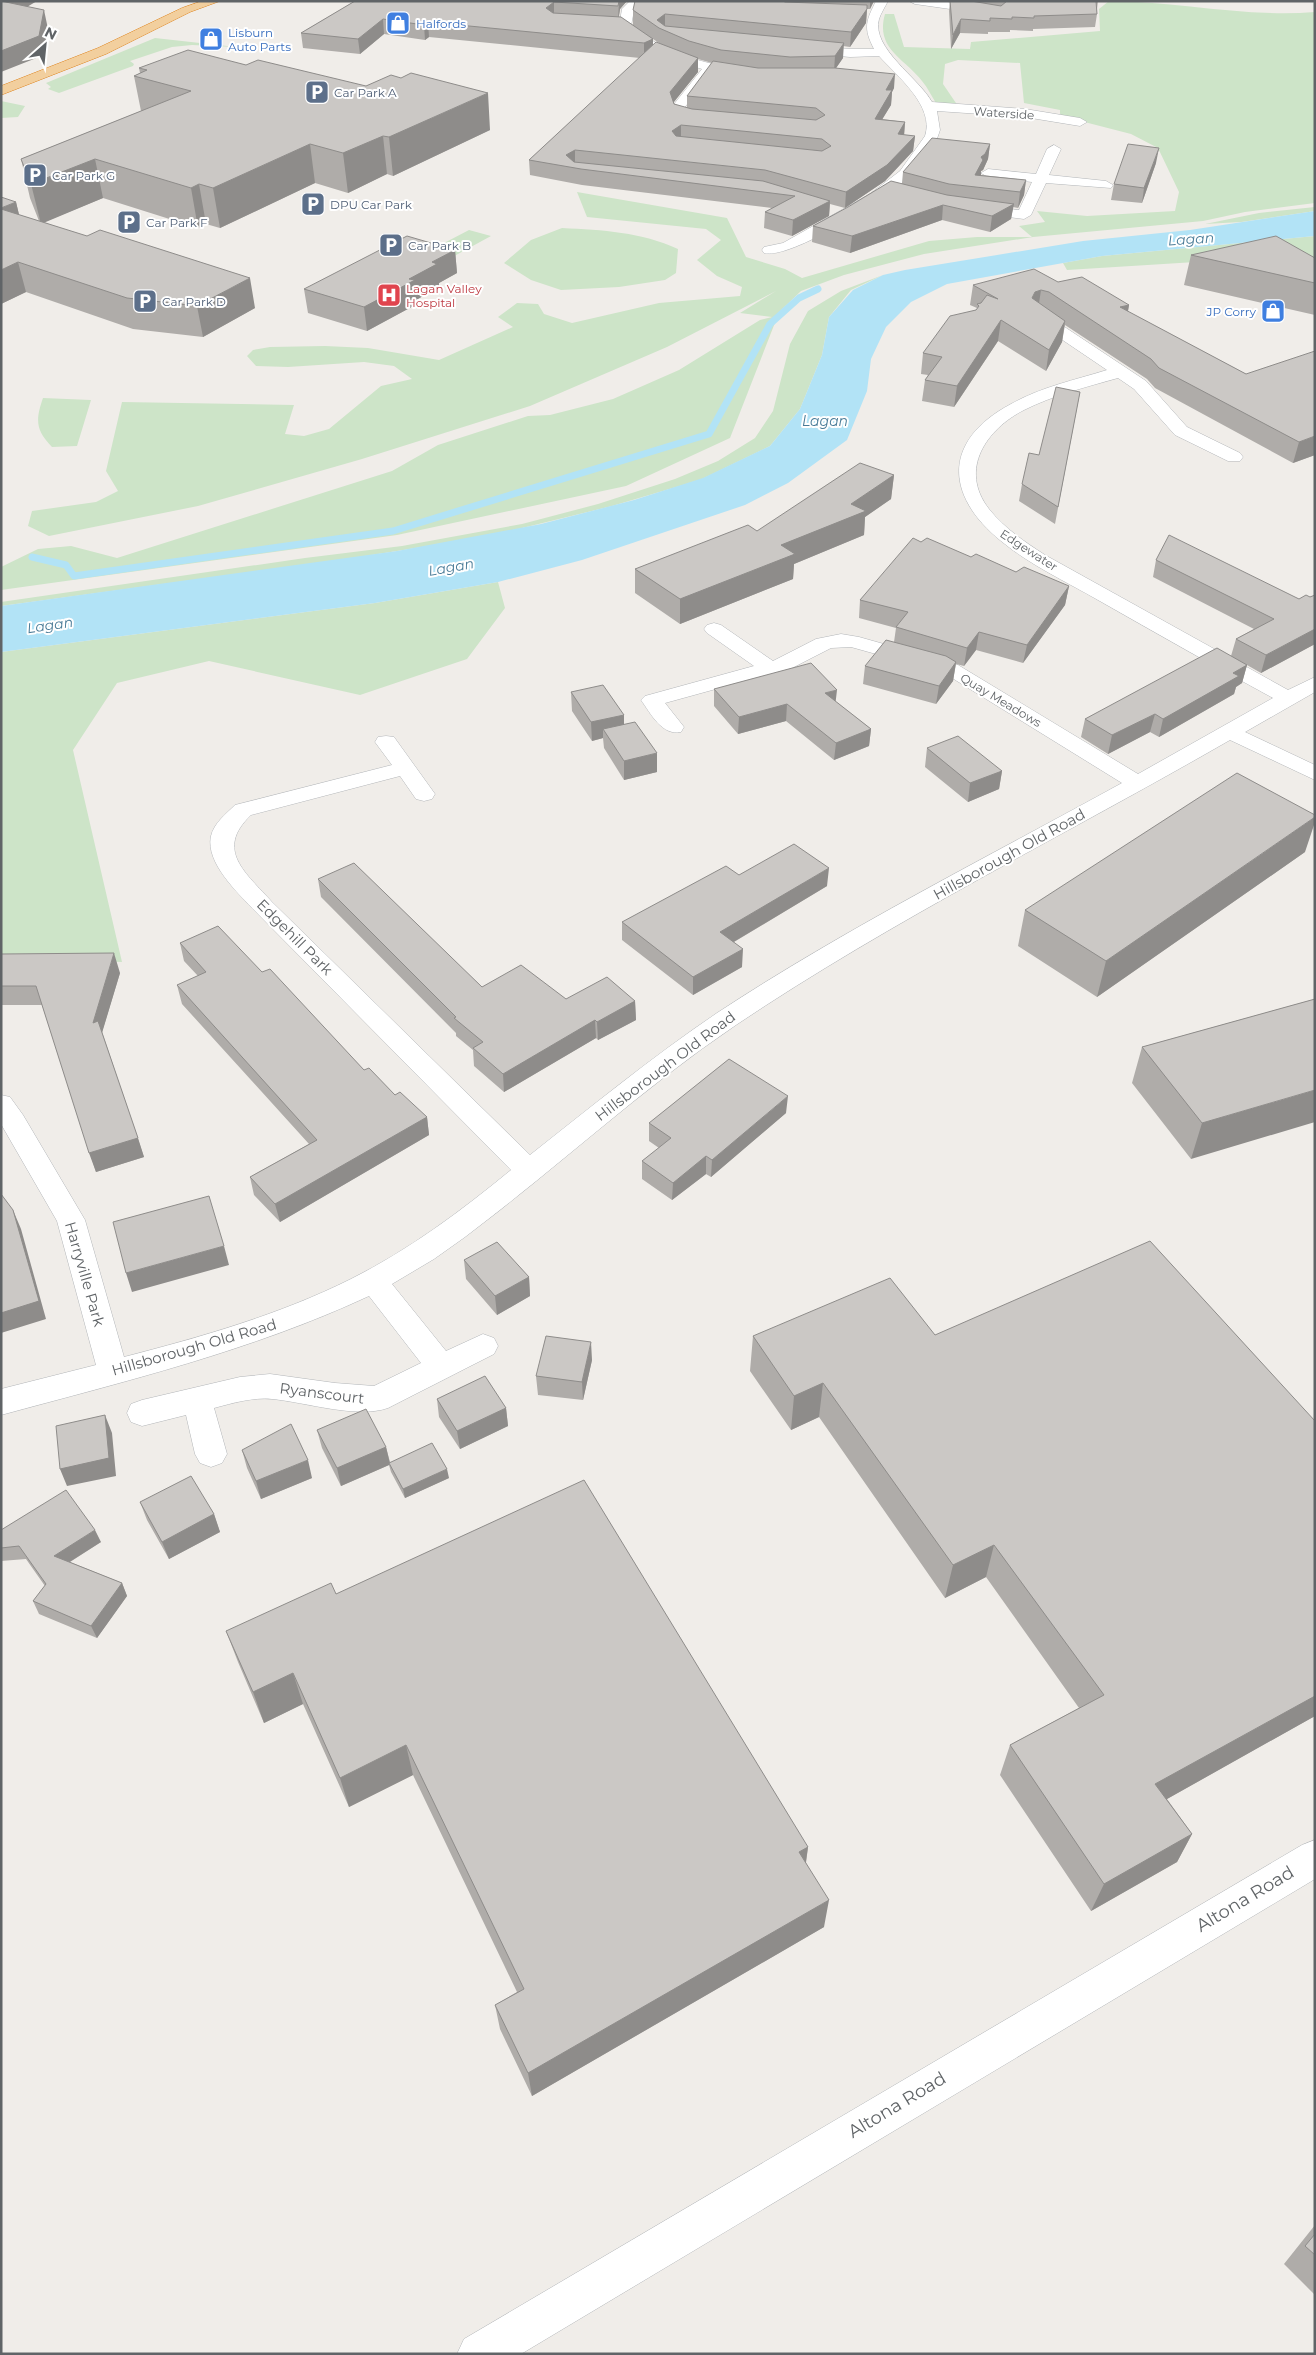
<svg xmlns="http://www.w3.org/2000/svg" width="1316" height="2355" font-family="Montserrat,sans-serif">
<rect width="100%" height="100%" fill="#f0ede9"/>
<!-- green -->
<path fill="#cde4c8" d="M1109,1C1177,1 1246,18 1315,12V203L1245,212L1203,221L1033,237L924,254L844,275L801,291L775,316L778,315L730,438L626,486L397,535L1,590V567L38,549L71,546L117,558L392,471L438,445L528,416L550,415L613,399L679,370L760,320L772,317L740,313L776,291L667,347L530,406L362,459L198,506L49,536L28,526L32,511L96,502L118,491L106,471L122,402L294,405L285,434L304,436L329,429L381,386L412,379L394,366L364,362L288,367L256,366L247,356L253,350L270,347L325,346L368,348L439,360L513,327L498,317L517,303L538,304L544,314L572,323L659,303L740,296L742,287L717,276L697,260L721,240L706,229L587,217L577,192L727,218L746,257L785,269L802,278L929,241L977,237H1032L1019,226L1045,222L1037,211L1087,216L1175,211L1179,192L1158,148L1131,134L1065,117L1060,114V110L1024,103L1020,63L958,60L945,64L943,84L958,106L937,105C932,97 928,88 922,81C904,58 875,49 885,14H894L904,47L970,49L971,42L1100,31L1099,9Z
M155,38L236,47L192,45L172,47L130,61L134,64L133,66L59,93L48,89L51,87L46,83Z
M1,101L25,106L18,117L1,118Z
M1315,207V211L1241,222L1205,224L1259,213Z
M562,228C603,230 641,232 678,249L676,273L665,280L619,287L561,290L531,280L504,263L531,240Z
M469,230L491,236L447,260L425,253Z
M1315,236V258L1277,257L1067,270L1063,263L1102,256Z
M883,275L851,290L829,317L822,355L800,409L770,446L700,480L612,506L490,536L341,560L1,606V602L305,558L402,546L522,524L598,504L675,479L718,461L755,438L773,411L790,344L808,311L841,291Z
M43,398L91,400L77,446L52,447C36,430 35,421 43,398Z
M498,582L505,608L467,659L360,695L209,661L117,683L73,750L122,962L1,958V652L375,603Z"/>
<!-- water -->
<path fill="#b2e3f6" d="M1315,211V236L1102,256L947,284L911,302L886,327L871,359L867,391L847,440L788,483L745,505L582,560L498,582L375,603L1,652V606L397,551L541,524L634,500L703,478L770,446L800,409L822,355L829,317L853,290L883,275L905,270L1083,241L1190,230Z"/>
<g fill="none" stroke-linecap="round" stroke-linejoin="round">
<!-- stream -->
<path stroke="#b2e3f6" stroke-width="7" d="M32,557L66,565L74,576L393,531L709,434L770,324L799,298L818,289"/>
<!-- minor casing -->
<g stroke="#b3b6b9" stroke-width="1">
<path id="minor" d="M630,1H643L634,10L631,26C665,53 702,64 744,69L750,73L744,77L713,72L684,108L685,111L711,116L713,119L711,122C701,124 679,121 672,114L671,108L702,69L661,56L621,30L619,27L622,9Z
M876,1H888C885,7 881,13 879,19C871,48 919,78 932,102L1025,109L1080,118L1087,122L1080,126L1025,117L937,111L940,130L938,136C931,151 919,168 907,180C886,199 790,260 764,253L762,250L764,247L783,243L870,194L900,171L925,136C935,106 897,76 879,56L850,57L806,53L800,49L806,45L850,49H874C863,28 866,21 876,1Z
M909,1H941L985,8L991,11L985,14L915,4Z
M1054,145L1061,149L1049,175L1106,181L1113,185L1111,188L1046,183L1031,215L1024,219L971,212L969,209L976,205L1019,210L1032,182L988,177L981,173L988,169L1036,174L1047,149Z
M1039,312L1045,314L1146,381L1187,427L1240,453L1243,457L1240,461H1228L1175,435L1134,389L1118,378C1086,387 1054,395 1024,410C987,429 958,469 989,509C1004,528 1025,542 1045,555L1288,690L1315,677V692L1245,732L1315,765V780L1230,740C1065,835 894,919 736,1025C641,1089 557,1168 465,1237L434,1259L392,1284L446,1351L483,1334L494,1338L498,1346L494,1354L388,1408C357,1419 305,1402 272,1399C253,1397 233,1403 214,1408L227,1454L222,1463L211,1467L200,1463L195,1454L186,1415L142,1426L131,1422L127,1413L131,1404L142,1400L240,1377L270,1374L335,1383L374,1386L421,1363L369,1296C251,1351 126,1381 1,1415V1389L96,1365L57,1221L1,1124V1095L10,1097L23,1115L85,1220L124,1357C201,1337 279,1315 351,1279C409,1250 461,1211 511,1170L256,912C239,894 205,863 211,836C214,823 226,814 235,805L392,765L375,742L378,737L386,736L394,737L435,794L432,799L424,801L416,799L400,776L251,815C214,850 246,873 272,902L530,1155C591,1107 652,1057 717,1013C846,928 986,858 1122,783L944,673L851,647L831,648L792,668L665,703L684,727L681,732C662,736 651,714 641,700L645,696L754,666L707,633L704,629L707,625L714,623L721,625L773,661L816,639L841,634L859,637L958,665L1138,774L1273,698C1214,666 1156,633 1098,600C1065,581 1030,565 1001,541C944,495 943,440 1011,404C1041,387 1075,380 1107,370L1033,320L1031,317L1033,314Z
M1315,1840V1879L521,2354H457L464,2339L1302,1845Z"/>
</g>
<!-- highway casing -->
<g stroke="#de821a" stroke-width="1">
<path id="highway" d="M202,1H220L190,12L106,54L1,95V86L98,48L182,8Z"/>
</g>
<!-- minor -->
<use href="#minor" fill="#fff" fill-rule="evenodd"/>
<!-- highway -->
<use href="#highway" fill="#f2cf9e" fill-rule="evenodd"/>
</g>
<!-- wall -->
<path fill="#afaca9" fill-rule="evenodd" d="M355,1H627L620,9L619,17L633,25V10L635,1H874L870,9H867L866,23L850,47L843,46V58L836,68L894,88L892,92L891,105L882,119L905,122L904,135L915,136L913,151L885,181L845,208L830,204L829,216L792,236L764,228L765,212L772,208L582,185L530,175L529,160L640,58L429,37L425,40L384,34L360,54L303,48L301,33ZM653,39L659,43L653,46ZM698,59L712,63L687,96V108L674,104L673,102L698,72Z
M950,1H1098L1097,9V14L1095,27L1033,29V31L1010,30V32H988V34L960,33L951,49L949,11Z
M139,68L490,130L393,176L387,174L348,193L315,183L220,228L206,224L198,228L103,198L44,222L255,308L203,337L133,329L26,292L1,304L16,202L19,215L39,221L30,198L21,159L141,111L134,76L140,73Z
M990,144L988,159L983,170L981,171V175L1026,180L1024,195L1018,208L1013,207L1011,219L990,232L942,220L850,253L812,242L813,226L902,183L903,172Z
M1156,163L1142,203L1111,200L1114,184Z
M455,250L457,273L439,283V287L416,300L417,304L367,331L308,313L304,289Z
M1191,255L1315,258V315L1184,285Z
M1058,282L1129,305L1128,312L1246,374L1315,455L1293,463L1155,388L1147,379L1065,325L1062,342L1046,371L998,341L954,407L922,401L925,380L928,375L921,374L923,353L977,309V308L970,305L973,285Z
M1080,392L1055,524L1019,501L1022,484Z
M894,475L891,499L865,517L864,535L794,564L793,579L680,624L635,593V569L757,531Z
M921,542L1016,572L1069,586L1065,605L1023,663L976,650L964,666L956,664L953,681L936,704L863,684L865,666L894,642L896,628L859,618L860,600Z
M1156,560L1299,599L1310,597L1315,595V644L1261,673L1247,665L1242,683L1236,687L1234,694L1159,737L1150,732L1108,754L1081,737L1085,719L1231,656L1236,639L1254,629L1153,577Z
M714,689L836,702L871,729L869,746L834,760L786,721L738,734L714,706Z
M571,692L624,715V724L657,772L624,780L604,748L603,738L592,741L572,711Z
M927,748L1002,771L999,789L968,802L925,767Z
M1305,852L1097,997L1018,946L1025,910Z
M739,875L827,886L734,942L742,967L693,995L622,940V922Z
M318,879L482,987L566,999L635,1001L636,1020L598,1040L596,1038L504,1092L474,1066L473,1050L456,1036V1033L321,897Z
M180,943L262,972L364,1070L395,1095L427,1117L429,1135L280,1222L254,1195L250,1177L309,1144L182,1004L177,985L198,976L184,961Z
M1,954L120,973L102,1032L144,1157L96,1172L42,1005H1Z
M1315,999L1191,1159L1132,1083L1142,1047Z
M786,1113L711,1177L706,1174L672,1200L642,1179V1161L659,1148L649,1141V1123Z
M464,1260L529,1277L530,1296L497,1315L466,1279Z
M935,1335L1315,1421V1716L1167,1799L1192,1834L1177,1862L1091,1911L1000,1775L1010,1745L1079,1708L986,1577L945,1598L819,1417L791,1430L750,1371L753,1336Z
M592,1360L583,1400L538,1395L536,1376Z
M437,1399L506,1408L508,1426L460,1449L439,1417Z
M317,1430L386,1447L390,1462L449,1478L405,1498L391,1472L389,1465L341,1486L322,1448Z
M242,1450L312,1478L261,1499L247,1468Z
M140,1502L214,1514L220,1532L169,1559L147,1520Z
M1,1530L101,1542L70,1562L122,1583L127,1596L97,1638L39,1614L33,1601L45,1586L26,1559L1,1561Z
M336,1594L808,1847L806,1863L824,1927L532,2096L500,2029L495,2005L517,1992L413,1775L349,1807L303,1704L264,1723L238,1662L226,1631Z
M1315,2225V2295L1284,2264Z"/>
<!-- shaded-wall -->
<path fill="#8e8c8a" d="M1,1H37L5,20Z
M619,1H627L620,9L618,21Z
M870,1H874L870,9Z
M554,2V16L546,8Z
M867,9L866,23L850,47L851,32Z
M44,10L48,29L44,55L1,72V51Z
M665,14V29L657,20Z
M383,19L384,34L360,54L358,39Z
M961,19L960,33L951,49L953,35Z
M428,22L429,37L425,40L424,25Z
M653,39V54L644,58V43Z
M844,43L843,58L834,71L835,56Z
M698,58V72L670,107V92Z
M895,74L894,88L892,92L891,105L874,133L875,119L886,90Z
M488,93L490,130L393,176L389,137Z
M905,122L904,136L898,134Z
M681,125V140L672,146V131Z
M383,136L387,174L348,193L343,153Z
M915,136L913,151L885,181L845,208L846,192Z
M310,144L315,183L220,228L213,188Z
M990,144L988,159L983,170L981,171V175L975,187V175L981,157Z
M1159,148L1156,163L1142,203L1144,188Z
M575,150V165L566,155Z
M95,159L103,198L41,224L31,184Z
M1026,180L1024,195L1018,208L1020,192Z
M199,184L206,224L198,228L191,188Z
M830,201L829,216L792,236L793,220Z
M16,202L23,231L1,217V208Z
M1014,204L1011,219L990,232L992,216Z
M943,205L942,220L850,253L852,236Z
M455,250L457,273L439,283V287L416,300L417,304L367,331L364,307L409,279L432,262Z
M18,262L26,292L1,304V270Z
M250,278L255,308L203,337L197,306Z
M1041,290L1038,310L1032,298L1035,292Z
M1129,305L1125,325L1120,307Z
M1001,320L998,341L954,407L957,386Z
M1065,321L1062,342L1046,371L1049,350Z
M1315,436V455L1293,463L1299,442Z
M894,475L891,499L865,517L864,535L794,564L793,579L680,624V599L781,545L851,504Z
M1069,586L1065,605L1023,663L1027,645Z
M1315,629V644L1261,673L1266,655Z
M979,632L976,650L964,666L967,648Z
M956,662L953,681L936,704L939,686Z
M1247,665L1242,683L1236,687L1234,694L1159,737L1163,719L1233,673Z
M837,690L835,707L825,693Z
M787,704L786,721L738,734L739,717Z
M1155,714L1150,732L1108,754L1112,735Z
M624,715V734L603,729V738L592,741L591,722Z
M871,729L869,746L834,760L836,743Z
M657,753V772L624,780V761Z
M1002,771L999,789L968,802L970,783Z
M1315,817V822L1305,852L1097,997L1106,961Z
M829,868L827,886L720,950V932Z
M743,949L742,967L693,995V977Z
M114,953L120,973L99,1043L93,1023Z
M635,1001L636,1020L598,1040L597,1022Z
M595,1020L596,1038L504,1092L503,1074Z
M1315,1090V1122L1191,1159L1202,1123Z
M788,1096L786,1113L711,1177L712,1160Z
M427,1117L429,1135L280,1222L275,1204Z
M138,1138L144,1157L96,1172L89,1153Z
M706,1156V1174L672,1200L673,1183Z
M13,1210L21,1229L46,1319L1,1333V1313Z
M224,1246L229,1265L132,1292L126,1273Z
M529,1277L530,1296L497,1315L495,1296Z
M591,1342L592,1360L583,1400L582,1382Z
M823,1383L819,1417L791,1430L794,1396Z
M506,1408L508,1426L460,1449L457,1431Z
M105,1415L112,1433L116,1476L67,1486L60,1469Z
M386,1447L390,1464L389,1463V1465L341,1486L337,1468Z
M308,1460L312,1478L261,1499L256,1481Z
M447,1469L449,1478L405,1498L403,1489Z
M214,1514L220,1532L169,1559L162,1542Z
M95,1530L101,1542L60,1568L54,1556Z
M994,1545L986,1577L945,1598L953,1565Z
M122,1583L127,1596L97,1638L91,1626Z
M293,1673L303,1704L264,1723L253,1692Z
M1315,1696V1716L1142,1813L1155,1784Z
M406,1745L413,1775L349,1807L340,1778Z
M1192,1834L1177,1862L1091,1911L1104,1884Z
M808,1847L804,1875L799,1852Z
M829,1900L824,1927L532,2096L528,2073Z"/>
<!-- building -->
<path fill="#cbc8c5" stroke="#8e8c8a" fill-rule="evenodd" d="M1,1L44,10L39,36L1,51Z
M355,1H619L618,6L554,2L546,8L553,13L621,17L653,39L644,43L428,22L424,25L383,19L358,39L301,33Z
M635,1H783L785,2L867,5V9L851,32L665,14L657,20L665,26L844,43L835,56L790,57L721,50L689,41L659,28L633,10Z
M950,1H971L1001,6L1007,1H1096L1097,14L1034,16V18L1012,17V19L990,18V21L961,19L953,35Z
M656,42L698,58L670,92L674,104L692,109L816,120L825,115L816,108L687,96L713,61L758,68H835L895,74L886,90H892L875,119L905,122L898,134L915,136L887,165L846,192L765,170L575,150L566,155L574,162L763,181L830,201L793,220L765,212L795,196L581,169L529,160ZM681,125L822,139L831,146L822,151L676,136L672,131Z
M188,50L246,65L258,60L366,86L391,75L401,78L411,73L488,93L389,137L383,136L343,153L310,144L213,188L199,184L191,188L95,159L31,184L21,159L191,91L134,76L147,70L139,68Z
M932,138L990,144L985,154L981,157L983,160L975,175L1026,180L1020,192L949,184L903,172Z
M1128,144L1159,148L1144,188L1114,184Z
M891,181L947,195L1014,204L992,216L943,205L852,236L813,226L848,207Z
M1,197L16,202L1,208Z
M1,209L87,236L100,230L250,278L197,306L127,298L18,262L1,270Z
M407,236L455,250L432,262L437,264L409,279L415,280L364,307L304,289Z
M1276,236L1315,258V283L1191,255Z
M1034,269L1058,282L1082,277L1129,305L1120,307L1246,374L1315,351V436L1299,442L1159,368L1151,359L1049,292L1041,290L1035,292L1032,298L1065,321L1049,350L1001,320L957,386L925,380L942,357L923,353L950,316L976,310L979,306L977,304L981,303L987,295L998,299L973,285Z
M1056,387L1080,392L1058,507L1022,484L1029,453L1039,455Z
M860,463L894,475L851,504L866,511L781,545L795,554L680,599L635,569L748,525L757,531Z
M1169,535L1299,599L1306,595L1310,597L1315,595V629L1266,655L1236,639L1274,619L1156,560Z
M913,538L921,542L927,538L971,557L976,554L1016,572L1024,567L1069,586L1027,645L979,632L967,648L896,627L908,612L860,600Z
M886,640L946,656L956,662L939,686L865,666Z
M1217,648L1247,665L1233,673L1239,676L1163,719L1155,714L1112,735L1085,719Z
M811,663L837,690L825,693L871,729L836,743L787,704L739,717L714,689Z
M603,685L624,715L591,722L571,692Z
M635,722L657,753L624,761L603,729Z
M958,736L1002,771L970,783L927,748Z
M1237,773L1315,815V817L1106,961L1025,910Z
M794,844L829,868L720,932L743,949L693,977L622,922L726,866L739,875Z
M354,863L482,987L521,965L566,999L607,977L635,1001L597,1022L595,1020L503,1074L473,1048L483,1042L454,1018L456,1017L318,879Z
M218,926L262,972L270,969L364,1070L369,1068L395,1095L400,1092L427,1117L275,1204L250,1177L317,1140L177,985L206,972L180,943Z
M114,953L93,1023L98,1021L138,1138L89,1153L36,986H1V954Z
M1315,999V1090L1202,1123L1142,1047Z
M729,1059L788,1096L712,1160L706,1156L673,1183L642,1161L671,1138L649,1123Z
M1,1194L13,1210L39,1301L1,1313Z
M209,1196L224,1246L126,1273L113,1222Z
M1150,1241L1315,1421V1696L1155,1784L1192,1834L1104,1884L1010,1745L1104,1695L994,1545L953,1565L823,1383L794,1396L753,1336L890,1278L935,1335Z
M497,1242L529,1277L495,1296L464,1260Z
M546,1336L591,1342L582,1382L536,1376Z
M485,1376L506,1408L457,1431L437,1399Z
M366,1409L386,1447L337,1468L317,1430Z
M105,1415L109,1458L60,1469L56,1426Z
M291,1424L308,1460L256,1481L242,1450Z
M432,1443L447,1469L403,1489L389,1463Z
M191,1476L214,1514L162,1542L140,1502Z
M584,1480L808,1847L799,1852L829,1900L528,2073L495,2005L524,1989L406,1745L340,1778L293,1673L253,1692L226,1631L331,1583L336,1594Z
M66,1490L95,1530L54,1556L122,1583L91,1626L33,1601L46,1584L19,1546L1,1548V1530Z
M1315,2234V2255L1305,2246Z"/>
<!-- icons -->
<defs>
<g id="shop-square" transform="scale(1.25)"><rect x="-9" y="-9" width="18" height="18" rx="4" fill="#3f7fe0" stroke="#fff"/><path d="M-5-2.5h2.3a2.7 3.5 0 0 1 5.4 0H5L5.5 6h-11ZM-1.5-2.5h3a1.5 2.3 0 0 0-3 0Z" fill="#fff"/></g>
<g id="parking-square" transform="scale(1.25)"><rect x="-9" y="-9" width="18" height="18" rx="4" fill="#5c6f8a" stroke="#fff"/><path d="M-3.5-5.5H1a3.5 3.5 0 0 1 0 7H-1V5.5H-3.5ZM-1-3.4V-.6H.8a1.4 1.4 0 0 0 0-2.8Z" fill="#fff"/></g>
<g id="hospital-square" transform="scale(1.25)"><rect x="-9" y="-9" width="18" height="18" rx="4" fill="#e0444e" stroke="#fff"/><path d="M-5-5h3v3.5h4V-5h3V5h-3V1.5h-4V5h-3Z" fill="#fff"/></g>
</defs>
<g fill-rule="evenodd">
<use href="#shop-square" x="398" y="23"/>
<use href="#shop-square" x="211" y="39"/>
<use href="#parking-square" x="317" y="92"/>
<use href="#parking-square" x="35" y="175"/>
<use href="#parking-square" x="313" y="204"/>
<use href="#parking-square" x="129" y="222"/>
<use href="#parking-square" x="391" y="245"/>
<use href="#hospital-square" x="389" y="295"/>
<use href="#parking-square" x="145" y="301"/>
<use href="#shop-square" x="1273" y="311"/>
</g>
<g text-anchor="middle" dominant-baseline="central" stroke-width="4" stroke-linejoin="round" paint-order="stroke">
<!-- far-shop labels -->
<g font-size="12" fill="#366cbe" stroke="#fff" text-anchor="start">
<text x="416" y="23">Halfords</text>
<text x="228" y="32">Lisburn<tspan x="228" dy="14">Auto Parts</tspan></text>
<text x="1256" y="311" text-anchor="end">JP Corry</text>
</g>
<!-- far-service labels -->
<g font-size="12" fill="#4e5e75" stroke="#fff" text-anchor="start">
<text x="334" y="92">Car Park A</text>
<text x="52" y="175">Car Park G</text>
<text x="330" y="204">DPU Car Park</text>
<text x="146" y="222">Car Park F</text>
<text x="408" y="245">Car Park B</text>
<text x="162" y="301">Car Park D</text>
</g>
<!-- far-street labels -->
<g font-size="12" fill="#606467" stroke="#fff">
<text transform="translate(1004 113) rotate(4)">Waterside</text>
<text transform="translate(1029 550) rotate(33)">Edgewater</text>
<text transform="translate(1001 700) rotate(31)">Quay Meadows</text>
</g>
<!-- far-health labels -->
<g font-size="12" fill="#be3a42" stroke="#fff" text-anchor="start">
<text x="406" y="288">Lagan Valley<tspan x="406" dy="14">Hospital</tspan></text>
</g>
<!-- far-water labels -->
<g font-size="14" font-style="italic" fill="#497b97" stroke="#fff">
<text transform="translate(1191 239) rotate(-4)">Lagan</text>
<text x="825" y="421">Lagan</text>
<text transform="translate(451 567) rotate(-10)">Lagan</text>
<text transform="translate(50 625) rotate(-8)">Lagan</text>
</g>
<!-- street labels -->
<g font-size="15" fill="#606467" stroke="#fff">
<text transform="translate(1009 854) rotate(-29)">Hillsborough Old Road</text>
<text transform="translate(295 937) rotate(45)">Edgehill Park</text>
<text transform="translate(665 1066) rotate(-37)">Hillsborough Old Road</text>
<text transform="translate(85 1274) rotate(74)">Harryville Park</text>
<text transform="translate(194 1347) rotate(-16)">Hillsborough Old Road</text>
<text transform="translate(322 1393) rotate(7)">Ryanscourt</text>
</g>
<!-- near-street labels -->
<g font-size="18" fill="#606467" stroke="#fff">
<text transform="translate(1245 1899) rotate(-31)">Altona Road</text>
<text transform="translate(897 2105) rotate(-31)">Altona Road</text>
</g>
</g>
<!-- border -->
<rect width="1316" height="2355" fill="none" stroke="#606467" stroke-width="5"/>
<!-- north arrow -->
<g transform="translate(45 45) rotate(27)" stroke="#ffffff" stroke-width="4" paint-order="stroke">
<path d="M0-4L9 19L0 12L-9 19Z" fill="#606467"/>
<text y="-8" font-size="14" font-weight="bold" text-anchor="middle" fill="#606467">N</text>
</g>
</svg>
